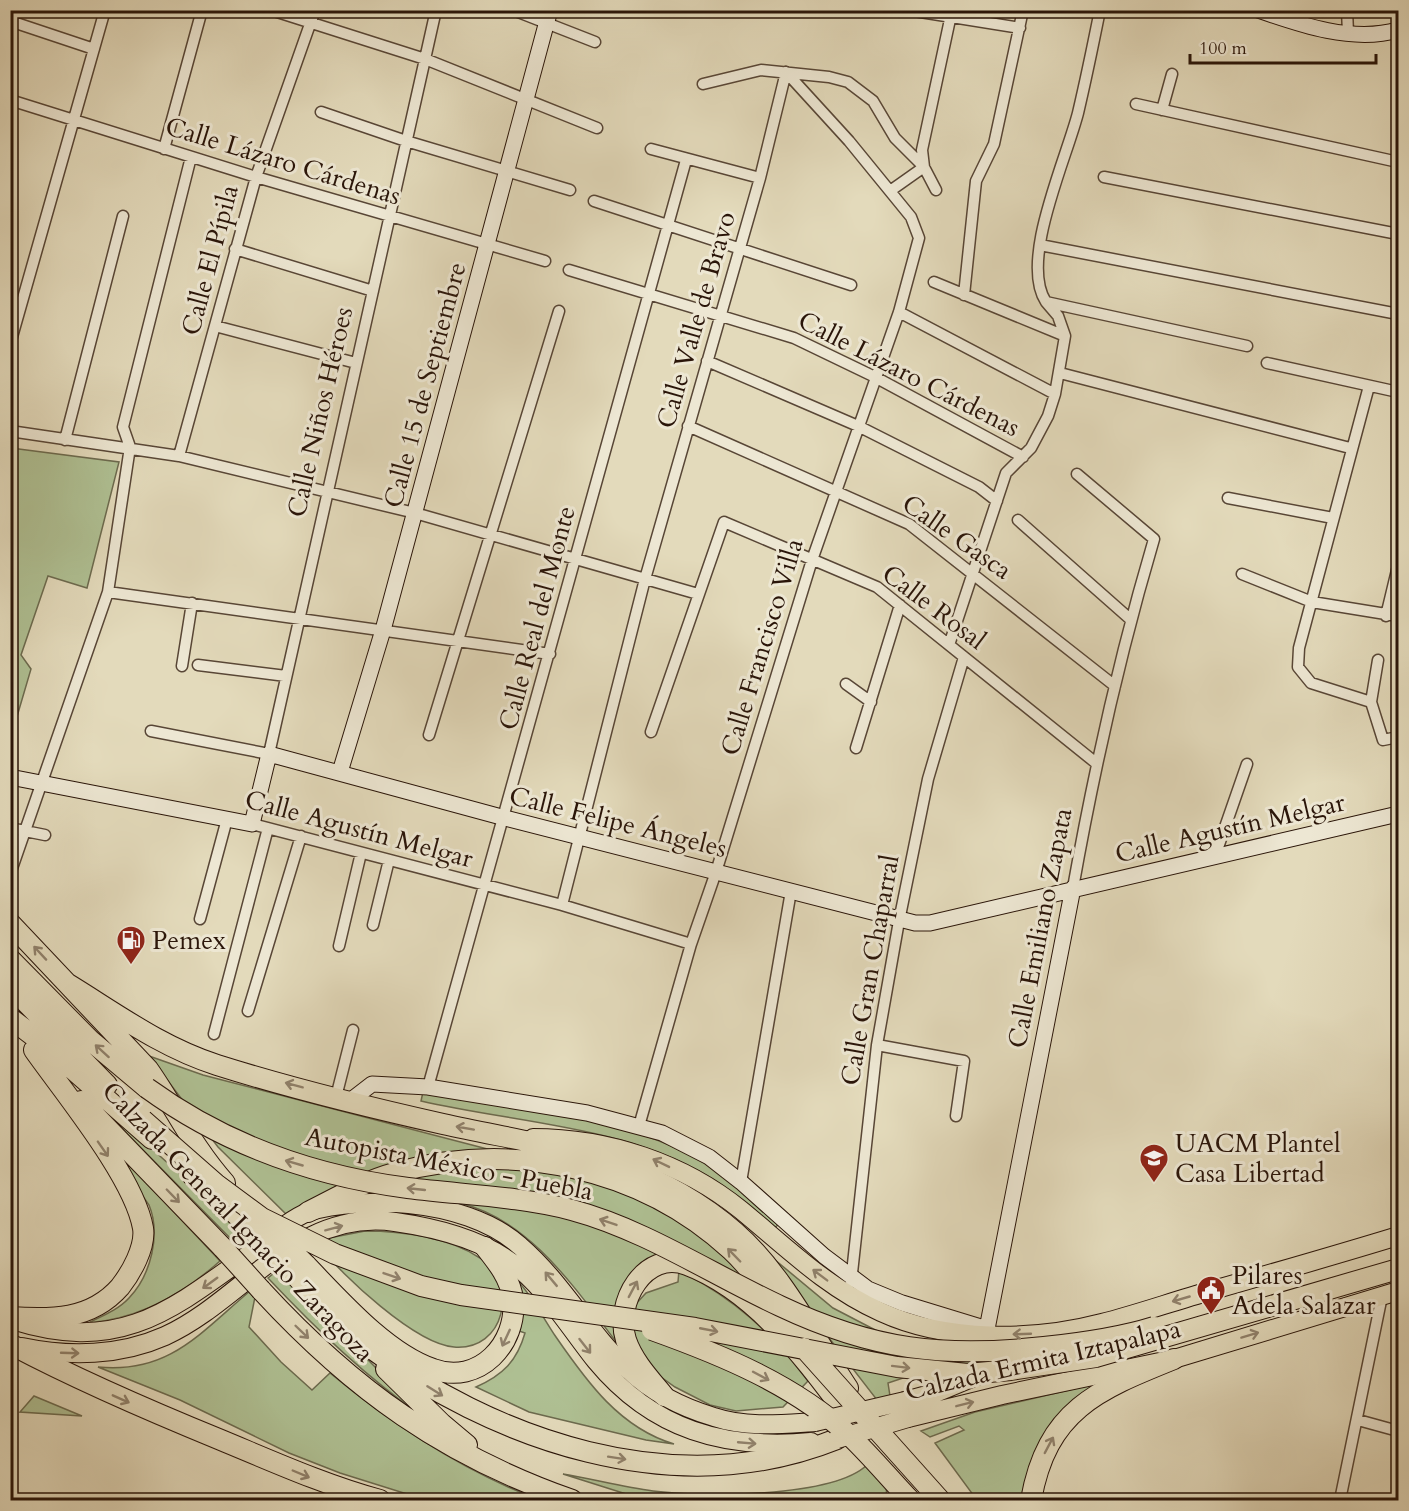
<svg xmlns="http://www.w3.org/2000/svg" width="1409" height="1511" font-family="Cardo,serif">
<rect width="100%" height="100%" fill="#e3dabb"/>
<filter id="stains"><feTurbulence type="fractalNoise" baseFrequency=".00333" numOctaves="4"/><feColorMatrix values="0 0 0 0 .2 0 0 0 0 .09 0 0 0 0 .02 0 0 0 .5 -.17"/></filter>
<radialGradient id="worn" r=".72"><stop offset=".6" stop-color="#630" stop-opacity="0"/><stop offset="1" stop-color="#630" stop-opacity=".3"/></radialGradient>
<!-- green -->
<path fill="#afc093" stroke="#6c6a4e" stroke-width="1.5" d="M11,448L119,462L87,588L48,576L21,655L31,669L11,737Z
M149,1056L203,1075L495,1151L352,1181L286,1214L218,1147Z
M61,1067L241,1229L231,1239Z
M423,1092C514,1112 619,1113 701,1161C730,1177 753,1203 778,1225L774,1228C752,1210 730,1189 706,1175C619,1125 516,1123 421,1101Z
M99,1132L220,1261C183,1294 139,1319 88,1323C102,1316 118,1310 129,1298C151,1275 161,1234 149,1205Z
M501,1166L566,1174L624,1190L690,1226L750,1280L645,1263L621,1348C578,1293 531,1219 459,1203C431,1196 383,1198 353,1197L420,1175Z
M365,1231C402,1231 448,1237 480,1258C519,1285 505,1351 454,1347C415,1344 342,1275 318,1245L329,1238Z
M757,1245L833,1308L881,1333L957,1348L1050,1339L967,1370L957,1360L888,1383L890,1396L877,1400Z
M279,1269L426,1419C367,1378 317,1330 268,1278Z
M679,1270C736,1300 769,1330 808,1381L783,1407L736,1411L710,1405L675,1387L654,1372L633,1338L634,1306L646,1293L678,1282Z
M517,1280C533,1297 543,1318 556,1337C587,1382 620,1428 674,1444L646,1440L529,1412L476,1387C503,1375 517,1361 525,1333L519,1331Z
M250,1291L255,1297L249,1327L281,1362L312,1390L330,1373C394,1426 462,1471 540,1500H426L340,1473L289,1453L180,1400L98,1367C169,1374 200,1333 250,1291Z
M1103,1382L1088,1390L1024,1500H972L974,1496L935,1443L964,1430L959,1426L930,1437L921,1431L975,1412Z
M34,1396L82,1416L20,1412Z
M867,1465L886,1485L887,1500H645L563,1474C593,1479 623,1487 653,1491C700,1497 832,1498 867,1465Z"/>
<g fill="none" stroke-linecap="round" stroke-linejoin="round">
<!-- street casing -->
<g stroke="#584636" stroke-width="13">
<path id="street" d="M271,10L425,59L597,128
M513,10L595,42
M908,10L1020,28
M1100,10C1093,45 1086,79 1078,113C1066,160 1019,261 1046,302L1247,346
M1347,10L1348,33
M10,21L94,49
M703,84L761,70L829,77L848,82L873,101L895,138L924,167L936,190
M10,100L256,177L545,261
M1136,104L1398,162
M1162,110L1172,74
M321,112L406,141L570,190
M164,149L202,10
M651,149L760,178
M924,167L922,150L952,10
M1104,177L1398,234
M890,191L924,167
M594,201L851,285
M1040,245L1398,314
M235,249L373,291
M569,270L794,338L875,377L1023,457
M934,282L1065,336
M964,295L976,181L994,144L1023,10
M899,312L1055,394
M215,326L356,363
M10,344L105,10
M707,361L858,426L979,487L997,501
M1267,363L1398,392
M1060,373L1350,448
M1369,386L1299,648L1298,667L1311,683L1371,702
M688,426L909,524L1115,686
M10,431L179,456L415,513L698,594
M65,440L123,216
M179,456L256,177L315,10
M1228,498L1333,518
M1018,520L1130,619
M1242,574L1312,602L1398,616
M108,592L550,654
M1386,616L1398,566
M949,645L1006,473L1031,448L1048,416L1055,394L1065,336L1058,316L1046,302
M1378,660L1371,702L1383,740L1398,737
M198,665L286,676
M182,666L192,603
M846,684L871,702
M151,731L269,754L436,10
M651,732L724,522L877,587L1096,763
M429,735L559,311
M856,748L900,605
M252,824L562,905L691,944
M10,828L45,835
M1215,856L1247,764
M10,874L108,592L130,447L123,427L191,157
M1073,888C1094,770 1120,654 1154,539L1077,474
M562,905L645,579L760,178L786,72
M200,919L227,819
M373,925L389,860
M339,946L361,853
M248,1011L301,836
M214,1034L268,828
M877,1045L964,1061L956,1116
M428,1087L686,160
M336,1097L353,1030
M639,1126L691,944L716,872L812,560L899,312L919,238L911,217L849,141L786,72
M741,1182L791,891
M851,1282L877,1045L899,921L928,779L964,657
M1358,1420L1398,1431
M1340,1500L1382,1296"/>
</g>
<!-- secondary casing -->
<g stroke="#2a1509" stroke-width="17">
<path id="secondary" d="M1258,10C1301,25 1353,43 1398,30
M340,772L383,630L550,10
M10,777L252,824L269,754L505,818L915,923H930L1398,814
M350,1101L372,1084L428,1087L587,1113L662,1133L709,1157L741,1182L824,1256L868,1289L902,1303L987,1329V1334
M987,1329L1073,888"/>
</g>
<!-- primary casing -->
<g stroke="#2a1509" stroke-width="20">
<path id="primary" d="M533,1138C608,1138 683,1163 741,1210C786,1247 827,1288 881,1312C946,1342 1033,1341 1102,1323C1138,1314 1174,1301 1210,1291C1273,1273 1336,1255 1398,1236
M12,1320C120,1354 169,1312 252,1252C269,1239 288,1220 308,1212C334,1203 382,1201 409,1204C448,1208 491,1220 520,1246C562,1282 589,1334 630,1371C653,1393 684,1408 714,1417C747,1428 782,1424 815,1422
M22,1347C69,1357 120,1356 165,1336C244,1300 296,1208 395,1222C438,1228 487,1240 521,1270C549,1294 573,1332 596,1361C653,1430 725,1450 811,1442
M905,1401L938,1392L1039,1350
M908,1418L1002,1395L1174,1359L1398,1291"/>
</g>
<!-- highway casing -->
<g stroke="#2a1509" stroke-width="22">
<path id="highway" d="M10,923L148,1069C176,1109 192,1146 225,1183
M10,959L91,1041L147,1088
M68,984C117,1014 161,1047 217,1065C290,1088 367,1107 443,1124C551,1148 646,1155 735,1232C781,1272 814,1337 848,1388
M10,986L107,1085
M10,1018L44,1044L152,1139
M81,1101L223,1248
M192,1175L250,1227
M308,1212C336,1198 365,1181 395,1173C512,1140 641,1167 731,1250C763,1280 787,1323 813,1359
M306,1265C340,1300 386,1353 433,1369C479,1386 518,1343 513,1299C510,1278 497,1262 485,1247
M294,1274C315,1296 336,1323 361,1341C494,1441 675,1504 837,1439
M261,1290C353,1390 444,1455 572,1500
M10,1317C51,1320 91,1320 120,1287C131,1273 146,1247 143,1228C134,1177 65,1094 34,1050
M12,1345C80,1381 150,1411 221,1440C274,1462 325,1485 380,1500
M386,1369L442,1424L467,1445
M664,1396C650,1379 633,1361 626,1340C614,1303 645,1249 687,1265C761,1293 811,1368 857,1428
M855,1417L892,1468L923,1500
M1031,1500C1047,1410 1097,1390 1174,1359"/>
</g>
<!-- street -->
<use href="#street" stroke="#ede7d3" stroke-width="10"/>
<!-- secondary -->
<use href="#secondary" stroke="#ede7d3" stroke-width="15"/>
<!-- primary -->
<use href="#primary" stroke="#e3dabb" stroke-width="18"/>
<!-- highway -->
<use href="#highway" stroke="#e3dabb" stroke-width="20"/>
<!-- primary-bridge casing -->
<g stroke="#2a1509" stroke-width="20" stroke-linecap="butt">
<path id="primary-bridge" d="M815,1422L905,1401
M837,1439L908,1418"/>
</g>
<!-- highway-bridge casing -->
<g stroke="#2a1509" stroke-width="22" stroke-linecap="butt">
<path id="highway-bridge" d="M147,1088C224,1144 314,1176 408,1188C463,1195 518,1196 572,1210C646,1230 711,1274 780,1306C873,1350 943,1358 1044,1347C1082,1343 1119,1338 1154,1327
M143,1120L216,1184L262,1218L335,1254L421,1286L461,1295L695,1328L897,1367L967,1374L1011,1370L1096,1357L1398,1269
M250,1227L294,1274
M267,1227L306,1265
M223,1248L261,1290
M652,1330C722,1355 795,1385 850,1436C871,1456 890,1479 910,1500
M804,1348L940,1500"/>
</g>
<!-- primary-bridge -->
<use href="#primary-bridge" stroke="#e3dabb" stroke-width="18"/>
<!-- highway-bridge -->
<use href="#highway-bridge" stroke="#e3dabb" stroke-width="20"/>
</g>
<!-- one-way arrows -->
<defs><path id="oneway-shaft" d="M-6 0H5M1.5-3L5.5 0L1.5 3" fill="none" stroke-width="1.6" stroke-linecap="round" stroke-linejoin="round" transform="scale(1.5)"/></defs>
<g stroke="#90816b">
<use href="#oneway-shaft" transform="translate(40 953) rotate(-133)"/>
<use href="#oneway-shaft" transform="translate(102 1051) rotate(-138)"/>
<use href="#oneway-shaft" transform="translate(294 1085) rotate(-165)"/>
<use href="#oneway-shaft" transform="translate(465 1128) rotate(-170)"/>
<use href="#oneway-shaft" transform="translate(103 1149) rotate(55)"/>
<use href="#oneway-shaft" transform="translate(294 1163) rotate(-164)"/>
<use href="#oneway-shaft" transform="translate(661 1163) rotate(-154)"/>
<use href="#oneway-shaft" transform="translate(416 1189) rotate(-174)"/>
<use href="#oneway-shaft" transform="translate(173 1196) rotate(46)"/>
<use href="#oneway-shaft" transform="translate(608 1222) rotate(-161)"/>
<use href="#oneway-shaft" transform="translate(334 1228) rotate(-15)"/>
<use href="#oneway-shaft" transform="translate(734 1255) rotate(-134)"/>
<use href="#oneway-shaft" transform="translate(820 1275) rotate(-143)"/>
<use href="#oneway-shaft" transform="translate(392 1276) rotate(19)"/>
<use href="#oneway-shaft" transform="translate(551 1279) rotate(-130)"/>
<use href="#oneway-shaft" transform="translate(210 1283) rotate(144)"/>
<use href="#oneway-shaft" transform="translate(633 1289) rotate(-62)"/>
<use href="#oneway-shaft" transform="translate(1181 1299) rotate(164)"/>
<use href="#oneway-shaft" transform="translate(709 1330) rotate(11)"/>
<use href="#oneway-shaft" transform="translate(302 1332) rotate(44)"/>
<use href="#oneway-shaft" transform="translate(1022 1334) rotate(178)"/>
<use href="#oneway-shaft" transform="translate(1250 1335) rotate(-17)"/>
<use href="#oneway-shaft" transform="translate(506 1338) rotate(115)"/>
<use href="#oneway-shaft" transform="translate(585 1346) rotate(52)"/>
<use href="#oneway-shaft" transform="translate(70 1353) rotate(2)"/>
<use href="#oneway-shaft" transform="translate(901 1367) rotate(7)"/>
<use href="#oneway-shaft" transform="translate(761 1376) rotate(28)"/>
<use href="#oneway-shaft" transform="translate(435 1391) rotate(32)"/>
<use href="#oneway-shaft" transform="translate(121 1399) rotate(24)"/>
<use href="#oneway-shaft" transform="translate(965 1404) rotate(-14)"/>
<use href="#oneway-shaft" transform="translate(747 1443) rotate(5)"/>
<use href="#oneway-shaft" transform="translate(1049 1445) rotate(-62)"/>
<use href="#oneway-shaft" transform="translate(617 1458) rotate(9)"/>
<use href="#oneway-shaft" transform="translate(301 1474) rotate(23)"/>
</g>
<!-- icons -->
<defs>
<g id="fuel-pin" transform="scale(1.5)"><path d="M0 17L-7.5 6A9.5 9.5 0 1 1 7.5 6Z" fill="#8f2418" stroke="#ede7d3"/><path d="M-5.5-6h7V0h2V4h1.3V-2.5L3-4.5l.8-.8L6-3V5H2.5V1h-1V6h-7ZM-4.2-4.7v3.2H.2V-4.7Z" fill="#fff"/></g>
<g id="university-pin" transform="scale(1.5)"><path d="M0 17L-7.5 6A9.5 9.5 0 1 1 7.5 6Z" fill="#8f2418" stroke="#ede7d3"/><path d="M0-5L7-2L0 1L-7-2ZM-4 1L0 2.5L4 1V4Q0 6-4 4Z" fill="#fff"/></g>
<g id="civic-pin" transform="scale(1.5)"><path d="M0 17L-7.5 6A9.5 9.5 0 1 1 7.5 6Z" fill="#8f2418" stroke="#ede7d3"/><path d="M-.6-6.5H3V-4.5H.6V-3L4-1V1h2V6H-6V1h2V-1L-.6-3ZM-1.2 2.5V6h2.4V2.5Z" fill="#fff"/></g>
</defs>
<g fill-rule="evenodd">
<use href="#fuel-pin" x="131" y="940"/>
<use href="#university-pin" x="1154" y="1158"/>
<use href="#civic-pin" x="1211" y="1290"/>
</g>
<g text-anchor="middle" dominant-baseline="central" stroke-width="6" stroke-linejoin="round" paint-order="stroke">
<!-- street labels -->
<g font-size="26" fill="#2a1509" stroke="#ede7d3">
<text transform="translate(283 161) rotate(17)">Calle Lázaro Cárdenas</text>
<text transform="translate(210 260) rotate(-75)">Calle El Pípila</text>
<text transform="translate(696 320) rotate(-74)">Calle Valle de Bravo</text>
<text transform="translate(909 374) rotate(27)">Calle Lázaro Cárdenas</text>
<text transform="translate(425 385) rotate(-75)">Calle 15 de Septiembre</text>
<text transform="translate(320 412) rotate(-77)">Calle Niños Héroes</text>
<text transform="translate(957 537) rotate(35)">Calle Gasca</text>
<text transform="translate(934 607) rotate(37)">Calle Rosal</text>
<text transform="translate(537 618) rotate(-75)">Calle Real del Monte</text>
<text transform="translate(762 647) rotate(-73)">Calle Francisco Villa</text>
<text transform="translate(618 822) rotate(14)">Calle Felipe Ángeles</text>
<text transform="translate(1230 828) rotate(-13)">Calle Agustín Melgar</text>
<text transform="translate(359 829) rotate(15)">Calle Agustín Melgar</text>
<text transform="translate(1040 928) rotate(-79)">Calle Emiliano Zapata</text>
<text transform="translate(870 970) rotate(-80)">Calle Gran Chaparral</text>
<text transform="translate(449 1164) rotate(11)">Autopista México - Puebla</text>
<text transform="translate(238 1222) rotate(46)">Calzada General Ignacio Zaragoza</text>
<text transform="translate(1043 1360) rotate(-13)">Calzada Ermita Iztapalapa</text>
</g>
<!-- poi labels -->
<g font-size="26" fill="#2a1509" stroke="#ede7d3" text-anchor="start">
<text x="152" y="940">Pemex</text>
<text x="1175" y="1143">UACM Plantel<tspan x="1175" dy="30">Casa Libertad</tspan></text>
<text x="1232" y="1275">Pilares<tspan x="1232" dy="30">Adela Salazar</tspan></text>
</g>
</g>
<!-- margin -->
<rect width="1409" height="1511" fill="none" stroke="#e3dabb" stroke-width="36"/>
<rect x="12" y="12" width="1385" height="1487" fill="none" stroke="#2a1509" stroke-width="3"/>
<rect x="18" y="18" width="1373" height="1475" fill="none" stroke="#2a1509" stroke-width="1.5"/>
<!-- scale -->
<path d="M1190 54v9h186v-9" fill="none" stroke="#2a1509" stroke-width="3"/>
<text x="1199" y="54" font-size="18" fill="#2a1509" stroke="#ede7d3" stroke-width="4.5" paint-order="stroke">100 m</text>
<rect width="100%" height="100%" filter="url(#stains)"/>
<rect width="100%" height="100%" fill="url(#worn)"/>
</svg>
